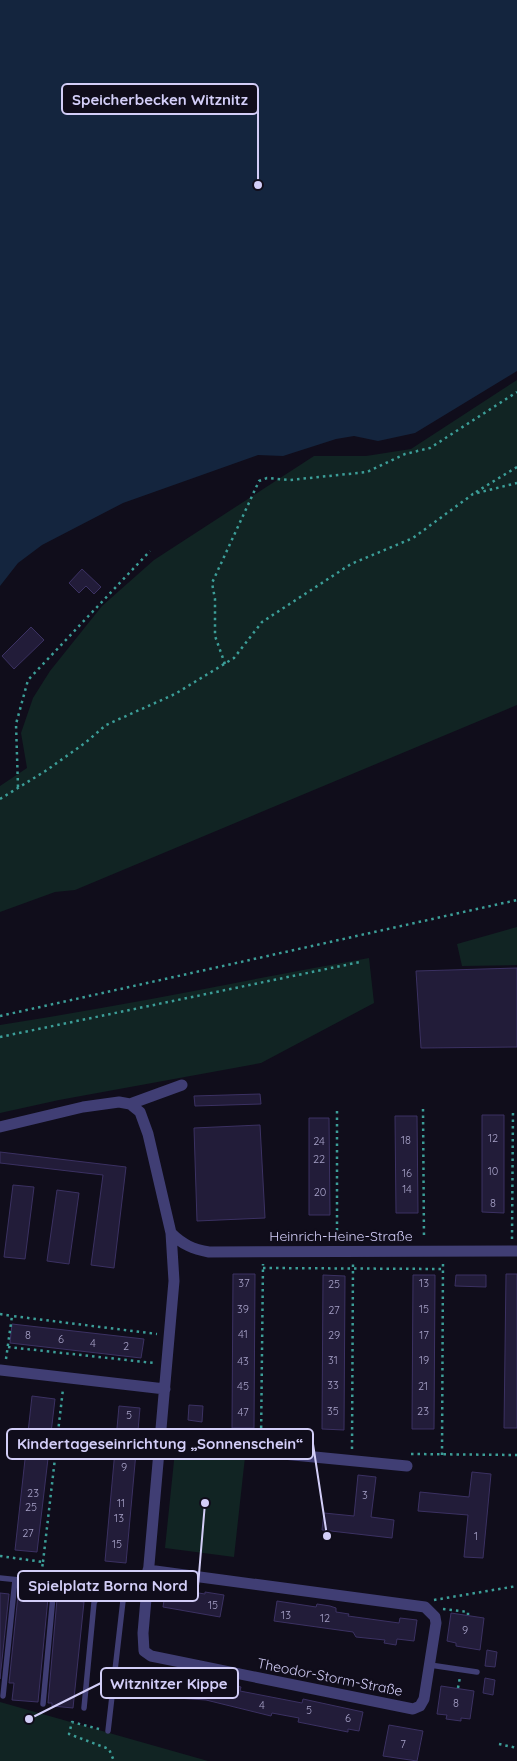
<svg xmlns="http://www.w3.org/2000/svg" width="517" height="1761" font-family="Quicksand,sans-serif">
<rect width="100%" height="100%" fill="#100d1b"/>
<!-- green -->
<path fill="#112423" d="M517,380V705L75,890L55,892L0,912V786L27,768L21,733L33,698L50,671L102,606L154,560L314,456H366L411,449Z
M517,927V965L462,966L457,944Z
M369,958L374,1003L261,1063L59,1100L0,1113V1025C124,1006 245,980 369,958Z
M175,1451L245,1457L234,1557L165,1548Z
M0,1702L208,1761H0Z"/>
<!-- water -->
<path fill="#14253e" d="M0,0H517V371L415,433L378,441L354,436L336,439L283,456L258,455L123,503L42,545L18,563L0,586Z"/>
<!-- building -->
<path fill="#221c39" stroke="#3b3162" d="M82,569L101,587L94,594L86,586L79,593L69,583Z
M31,627L44,640L14,669L2,656Z
M517,968V1047L421,1048L416,971Z
M260,1094L261,1104L195,1106L194,1096Z
M482,1115H504V1213L482,1212Z
M395,1116H417L418,1213H396Z
M309,1118H329L330,1215H309Z
M260,1125L265,1218L197,1221L194,1128Z
M0,1152L126,1167L114,1268L91,1265L103,1175L0,1163Z
M13,1185L34,1187L25,1259L4,1257Z
M57,1190L79,1193L69,1264L47,1261Z
M233,1274H255L254,1428H232Z
M506,1274H517V1428H504Z
M323,1275L345,1276L344,1430L322,1429Z
M413,1275H435L434,1429H412Z
M456,1275H486V1287L455,1286Z
M12,1324L144,1339L141,1358L10,1343Z
M32,1396L55,1399L37,1552L15,1550Z
M189,1405L203,1406L202,1422L188,1420Z
M119,1406L140,1408L126,1563L105,1561Z
M472,1472L491,1474L483,1558L464,1557L468,1515L418,1511L420,1492L469,1497Z
M358,1475L376,1477L371,1517L394,1520L392,1538L322,1530L324,1513L354,1516Z
M166,1588L205,1594V1592L224,1595L220,1617L163,1607Z
M0,1593L9,1594L0,1679Z
M18,1595L48,1598L38,1702L12,1700L14,1683H9Z
M57,1599L84,1602L73,1708L52,1706V1703H48Z
M277,1601L316,1607L317,1604L330,1606L336,1608V1612L349,1614L348,1616L399,1623L400,1618L417,1620L414,1641L397,1639L396,1645L384,1643L385,1640L356,1637L353,1632L274,1621Z
M451,1613L484,1618L480,1650L456,1646V1643L447,1641Z
M487,1650L497,1652L495,1667L485,1666Z
M138,1668L181,1677L182,1674L198,1678L197,1684L221,1688L222,1683L241,1687L240,1691L302,1703L303,1699L363,1712L359,1731L348,1729V1732L298,1722L299,1718L272,1713L271,1716L206,1700L177,1698L178,1693L135,1684Z
M485,1678L495,1680L493,1695L483,1693Z
M441,1686L474,1691L470,1719L461,1718V1721L446,1719L447,1715L437,1714Z
M389,1725L423,1731L417,1761L383,1756Z"/>
<g fill="none" stroke-linecap="round" stroke-linejoin="round">
<!-- path -->
<path stroke="#3c9e98" stroke-width="2.5" stroke-dasharray="2.5 4" stroke-linecap="butt" d="M476,492L517,467
M225,664L215,636V599L212,583L259,481L267,478L290,480L367,472L405,454L430,448L517,392
M18,787L16,724L28,680L150,551
M0,799L47,770L85,743L106,725L175,694L234,658L262,622L351,564L413,538L473,494L517,483
M0,1016L517,900
M0,1037L360,962
M423,1109L424,1239
M337,1111V1240
M512,1239L513,1110
M263,1268L443,1269
M0,1314L12,1316
M8,1347L154,1363
M6,1359L12,1316L157,1334
M261,1441L263,1264
M352,1449L353,1262
M411,1454L517,1455
M442,1455L443,1261
M0,1556L43,1562L41,1575
M43,1562L63,1389
M434,1600L517,1586
M443,1609L468,1612V1615
M458,1688L460,1677
M99,1729L72,1722L69,1734L109,1749L114,1761
M499,1744L517,1748"/>
<!-- lane -->
<path stroke="#403e74" stroke-width="5.5" d="M0,1578L146,1593
M430,1665L477,1672
M3,1696L15,1580
M43,1704L54,1585
M84,1708L94,1603L101,1590
M108,1731L124,1592"/>
<!-- street -->
<path stroke="#403e74" stroke-width="11" d="M130,1104L182,1085
M0,1127L83,1107L119,1102L130,1104L140,1112L148,1134L171,1233L174,1281L143,1633L144,1651L151,1656L413,1709L420,1706L424,1699L436,1623L435,1617L425,1607L148,1570
M171,1233C183,1245 193,1249 209,1252L517,1251
M0,1370L165,1389
M160,1442L407,1466"/>
</g>
<g text-anchor="middle" dominant-baseline="central" stroke-width="4.5" stroke-linejoin="round" paint-order="stroke">
<!-- number labels -->
<g font-size="11" fill="#a7a2c8">
<text x="493" y="1138">12</text>
<text x="406" y="1140">18</text>
<text x="319" y="1141">24</text>
<text x="319" y="1159">22</text>
<text x="493" y="1171">10</text>
<text x="407" y="1173">16</text>
<text x="407" y="1189">14</text>
<text x="320" y="1192">20</text>
<text x="493" y="1203">8</text>
<text x="244" y="1283">37</text>
<text x="424" y="1283">13</text>
<text x="334" y="1284">25</text>
<text x="243" y="1309">39</text>
<text x="424" y="1309">15</text>
<text x="334" y="1310">27</text>
<text x="243" y="1334">41</text>
<text x="28" y="1335">8</text>
<text x="334" y="1335">29</text>
<text x="424" y="1335">17</text>
<text x="61" y="1339">6</text>
<text x="93" y="1343">4</text>
<text x="126" y="1346">2</text>
<text x="333" y="1360">31</text>
<text x="424" y="1360">19</text>
<text x="243" y="1361">43</text>
<text x="333" y="1385">33</text>
<text x="243" y="1386">45</text>
<text x="423" y="1386">21</text>
<text x="333" y="1411">35</text>
<text x="423" y="1411">23</text>
<text x="243" y="1412">47</text>
<text x="129" y="1415">5</text>
<text x="124" y="1467">9</text>
<text x="33" y="1493">23</text>
<text x="365" y="1495">3</text>
<text x="121" y="1503">11</text>
<text x="31" y="1507">25</text>
<text x="119" y="1518">13</text>
<text x="28" y="1533">27</text>
<text x="476" y="1536">1</text>
<text x="117" y="1544">15</text>
<text x="213" y="1605">15</text>
<text x="286" y="1615">13</text>
<text x="325" y="1618">12</text>
<text x="465" y="1630">9</text>
<text x="456" y="1703">8</text>
<text x="262" y="1705">4</text>
<text x="309" y="1710">5</text>
<text x="348" y="1718">6</text>
<text x="403" y="1744">7</text>
</g>
<!-- street labels -->
<g font-size="14" fill="#d3cef8" stroke="#100d1b">
<text x="341" y="1236">Heinrich-Heine-Straße</text>
<text transform="translate(330 1677) rotate(11)">Theodor-Storm-Straße</text>
</g>
</g>
<!-- callouts -->
<path fill="none" stroke="#d3cef8" stroke-width="2" d="M258 185L258 99M327 1536L313 1444M205 1503L198 1586M29 1719L101 1683"/>
<g fill="#d3cef8" stroke="#100d1b" stroke-width="2">
<circle cx="258" cy="185" r="5"/>
<circle cx="327" cy="1536" r="5"/>
<circle cx="205" cy="1503" r="5"/>
<circle cx="29" cy="1719" r="5"/>
</g>
<g fill="#100d1b" stroke="#d3cef8" stroke-width="2">
<rect x="62" y="84" width="196" height="30" rx="5"/>
<rect x="7" y="1429" width="306" height="30" rx="5"/>
<rect x="18" y="1571" width="180" height="30" rx="5"/>
<rect x="101" y="1668" width="137" height="30" rx="5"/>
</g>
<g font-size="15" text-anchor="middle" font-weight="bold" fill="#d3cef8">
<text x="160" y="105">Speicherbecken Witznitz</text>
<text x="160" y="1449">Kindertageseinrichtung „Sonnenschein“</text>
<text x="108" y="1591">Spielplatz Borna Nord</text>
<text x="169" y="1689">Witznitzer Kippe</text>
</g>
</svg>
